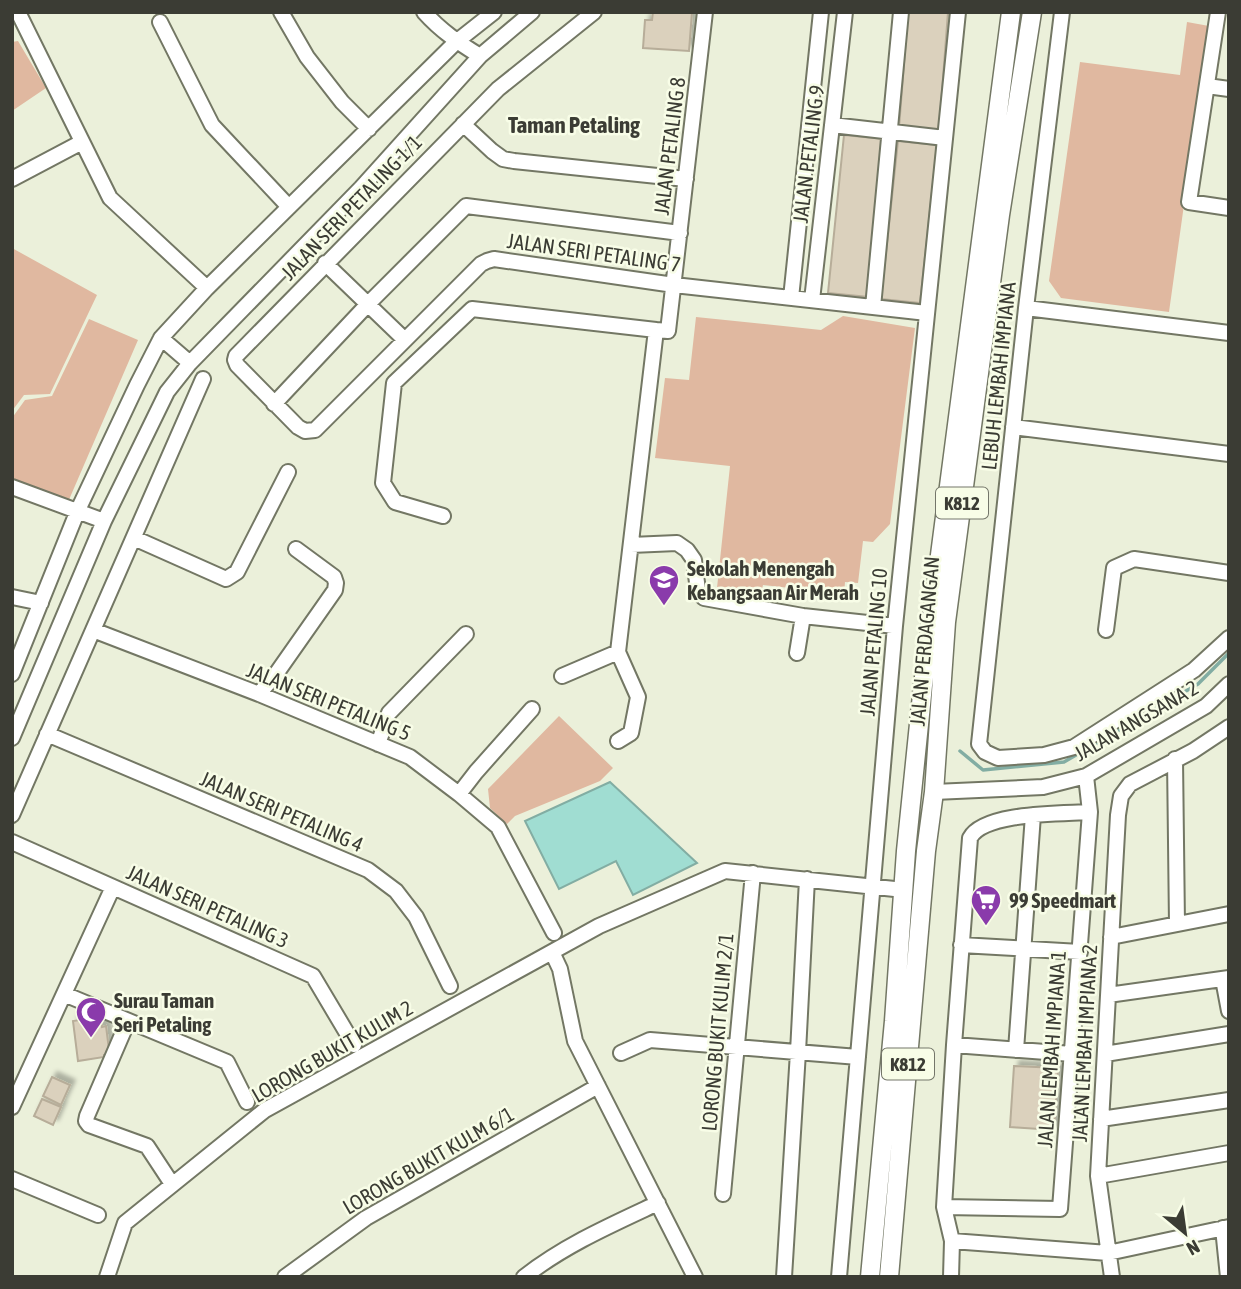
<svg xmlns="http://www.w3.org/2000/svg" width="1241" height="1289" font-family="'Asap Condensed',sans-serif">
<defs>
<filter id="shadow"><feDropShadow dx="5" dy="-5" stdDeviation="2" flood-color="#0004"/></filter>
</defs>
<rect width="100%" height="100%" fill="#ebf0da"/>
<!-- green -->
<path fill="#e0b8a0" d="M1187,22L1209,26L1169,312L1061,298L1049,281L1080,62L1180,75Z
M18,41L46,88L12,111V42Z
M12,248L97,295L50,394L24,395L12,411Z
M843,316L915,328L890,524L873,542L863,541L858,583L845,582L844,594L763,585L761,593L717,588L730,466L655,458L665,378L689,380L696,317L821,330Z
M89,319L138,340L68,502L12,479V418L25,400L52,396Z
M559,716L613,768L600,781L515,816L507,824L490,808L488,789Z"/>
<!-- water -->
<path fill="#a0ddd2" stroke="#82ada3" stroke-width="2" d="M610,782L697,863L633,895L616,861L559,889L525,821Z"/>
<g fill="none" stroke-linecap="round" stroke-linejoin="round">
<!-- stream -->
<path stroke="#82ada3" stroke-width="3.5" d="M960,751L983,770L1064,762L1198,684L1229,653"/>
</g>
<!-- building -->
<path fill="#dbd1bd" stroke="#b7ad99" stroke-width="2" filter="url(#shadow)" d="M653,12H692L689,51L643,48L645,20H652Z
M908,12H948L939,131L899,128Z
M844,135L885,139L869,297L828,293Z
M898,141L937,145L920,303L881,299Z
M98,1017L99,1020H101L102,1027L106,1026L109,1050L107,1051L108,1055H104V1057L78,1061L73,1021Z
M1014,1066L1058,1068L1054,1130L1010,1127Z
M52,1077L70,1085L61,1105L43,1096Z
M42,1099L61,1107L53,1125L34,1116Z"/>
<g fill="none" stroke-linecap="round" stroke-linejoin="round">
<!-- minor casing -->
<g stroke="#737764" stroke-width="18">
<path id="minor" d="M18,12L110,198L207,288
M281,12L307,57L342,102L369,129
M424,12C441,31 459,43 480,56
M594,12L498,89L236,356L235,360L237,365L298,427L305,431L315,430L481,264L487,261L494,259L674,285L927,313
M1062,12L1026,308L979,744L985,752L998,758L1044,755L1074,747L1194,670L1229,638
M1218,12L1189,202L1229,208
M160,22L212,125L289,207
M1207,86L1229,89
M463,124L492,151L503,159L514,161L686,179
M832,125L945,138
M12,179L82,142
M325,263L405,340
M791,298L821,12
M812,300L845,12
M873,307L901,12
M1026,308L1229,333
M161,338L190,363
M274,404L368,304L466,206L680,233
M1013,427L1229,454
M12,487L104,521
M443,516L395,502L383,483L394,383L472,309L656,330
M134,538L226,579L237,572L288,472
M631,545L677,543L687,550L694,560L698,590L701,595L704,598L803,616L895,626
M12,597L41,603
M93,630L259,694L410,757L459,794L498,827L554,933
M1106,630L1114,568L1134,559L1229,573
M797,653L803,616
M12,674L78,510L137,385L161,338L207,288L456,42L494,12
M562,676L618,652
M259,694L276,674L335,590L336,583L334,577L296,549
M47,734L368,870L396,891L416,917L450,986
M12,738L104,521L167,392L190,363L361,188L480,56L532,12
M618,741L631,733L638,697L618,652L656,330L668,331L705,12
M378,744L389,713L466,634
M1175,759L1177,924
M934,792L1043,787L1086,776L1206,706L1229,684
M459,794L476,772L532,709
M12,815L203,379
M12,842L313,976L354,1045
M1111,937L1229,914
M961,945L1080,952
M552,952L560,969L575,1041L695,1277
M1223,979L1229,1011
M64,994L227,1062L247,1102
M1108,995L1229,978
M128,1021L87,1116L86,1121L89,1125L147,1146L172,1184
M954,1045L1072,1054
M1016,1050L1033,815
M621,1053L650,1040L858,1057
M1105,1054L1229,1034
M12,1107L113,887
M1101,1119L1229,1100
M1098,1176L1229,1153
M12,1179L98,1215
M723,1194L753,873
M944,1207L1060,1209L1090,812L1086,776
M1223,1228L1228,1277
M952,1241L1108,1253L1229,1227
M107,1277L125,1223L265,1110L599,926L725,871L904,890
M285,1277L366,1218L598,1086
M524,1277C565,1245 611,1225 658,1203
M784,1277L798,1052L807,879
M839,1277L895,626L958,12
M951,1277L952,1241L944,1207L954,1045L970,838C984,812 1062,814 1090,812
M1112,1277L1098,1176L1118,815L1121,796L1130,784L1193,751L1229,727"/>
</g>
<!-- major casing -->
<g stroke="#737764" stroke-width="21">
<path id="major" d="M870,1277L894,1021L906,851L923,685L1011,12
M889,1277L926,851L934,792L946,622L1000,215L1032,12"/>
</g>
<!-- minor -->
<use href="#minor" stroke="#fff" stroke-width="14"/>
<!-- major -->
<use href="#major" stroke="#fff" stroke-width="18"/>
</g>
<!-- icons -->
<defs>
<g id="school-pin" transform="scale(1.575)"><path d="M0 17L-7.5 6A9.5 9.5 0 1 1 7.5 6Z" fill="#8a3bab" stroke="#f8fde7"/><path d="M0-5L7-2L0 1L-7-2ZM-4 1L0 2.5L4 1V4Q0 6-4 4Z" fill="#fff"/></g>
<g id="supermarket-pin" transform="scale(1.575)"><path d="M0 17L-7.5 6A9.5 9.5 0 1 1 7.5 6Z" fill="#8a3bab" stroke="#f8fde7"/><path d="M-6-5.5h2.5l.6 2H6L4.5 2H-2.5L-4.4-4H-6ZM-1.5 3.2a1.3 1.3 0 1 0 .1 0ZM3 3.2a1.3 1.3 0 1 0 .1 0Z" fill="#fff"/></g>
<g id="mosque-pin" transform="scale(1.575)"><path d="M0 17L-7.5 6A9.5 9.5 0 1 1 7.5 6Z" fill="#8a3bab" stroke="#f8fde7"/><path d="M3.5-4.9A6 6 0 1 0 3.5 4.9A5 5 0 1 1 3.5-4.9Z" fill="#fff"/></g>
</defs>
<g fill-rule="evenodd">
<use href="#school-pin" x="664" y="580"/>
<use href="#supermarket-pin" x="986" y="900"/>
<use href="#mosque-pin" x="91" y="1012"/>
</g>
<g text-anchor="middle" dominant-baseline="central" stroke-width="5" stroke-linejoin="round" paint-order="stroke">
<!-- shield labels -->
<g fill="#f8fde7" stroke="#74766a" stroke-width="2">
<rect x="936" y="487.5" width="52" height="31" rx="5"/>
<rect x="882" y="1048.5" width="52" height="31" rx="5"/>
</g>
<g font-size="19" font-weight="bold" fill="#3b3c34">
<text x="962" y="503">K812</text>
<text x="908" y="1064">K812</text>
</g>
<!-- street labels -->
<g font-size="21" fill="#3b3c34" stroke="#f8fde7">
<text transform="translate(669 146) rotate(-83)">JALAN PETALING 8</text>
<text transform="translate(808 154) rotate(-83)">JALAN PETALING 9</text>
<text transform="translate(351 207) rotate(-46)">JALAN SERI PETALING 1/1</text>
<text transform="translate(594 252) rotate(8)">JALAN SERI PETALING 7</text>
<text transform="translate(998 376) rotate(-84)">LEBUH LEMBAH IMPIANA</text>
<text transform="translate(924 641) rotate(-85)">JALAN PERDAGANGAN</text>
<text transform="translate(873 642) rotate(-85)">JALAN PETALING 10</text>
<text transform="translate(329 701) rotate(22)">JALAN SERI PETALING 5</text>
<text transform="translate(1136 720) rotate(-30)">JALAN ANGSANA 2</text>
<text transform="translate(282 811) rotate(23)">JALAN SERI PETALING 4</text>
<text transform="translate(208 906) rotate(24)">JALAN SERI PETALING 3</text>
<text transform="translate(717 1032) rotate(-85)">LORONG BUKIT KULIM 2/1</text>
<text transform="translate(1084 1043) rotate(-87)">JALAN LEMBAH IMPIANA 2</text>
<text transform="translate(1051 1049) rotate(-86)">JALAN LEMBAH IMPIANA 1</text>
<text transform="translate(332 1051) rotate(-30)">LORONG BUKIT KULIM 2</text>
<text transform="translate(428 1160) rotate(-30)">LORONG BUKIT KULM 6/1</text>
</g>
<!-- poi labels -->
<g font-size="21" font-weight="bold" fill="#3b3c34" stroke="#f8fde7" text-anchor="start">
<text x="687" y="568">Sekolah Menengah<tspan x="687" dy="24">Kebangsaan Air Merah</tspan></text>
<text x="1009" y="900">99 Speedmart</text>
<text x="114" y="1000">Surau Taman<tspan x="114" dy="24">Seri Petaling</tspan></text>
</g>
<!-- neighbourhood labels -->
<g font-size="23" font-weight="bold" fill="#3b3c34" stroke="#f8fde7">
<text x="574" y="125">Taman Petaling</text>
</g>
</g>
<!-- border -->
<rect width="1241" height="1289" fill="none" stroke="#3b3c34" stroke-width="28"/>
<!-- north arrow -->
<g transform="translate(1185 1233) rotate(151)" stroke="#f8fde7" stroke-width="5" paint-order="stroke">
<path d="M0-5L12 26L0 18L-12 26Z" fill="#3b3c34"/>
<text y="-10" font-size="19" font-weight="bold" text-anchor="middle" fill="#3b3c34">N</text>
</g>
</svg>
